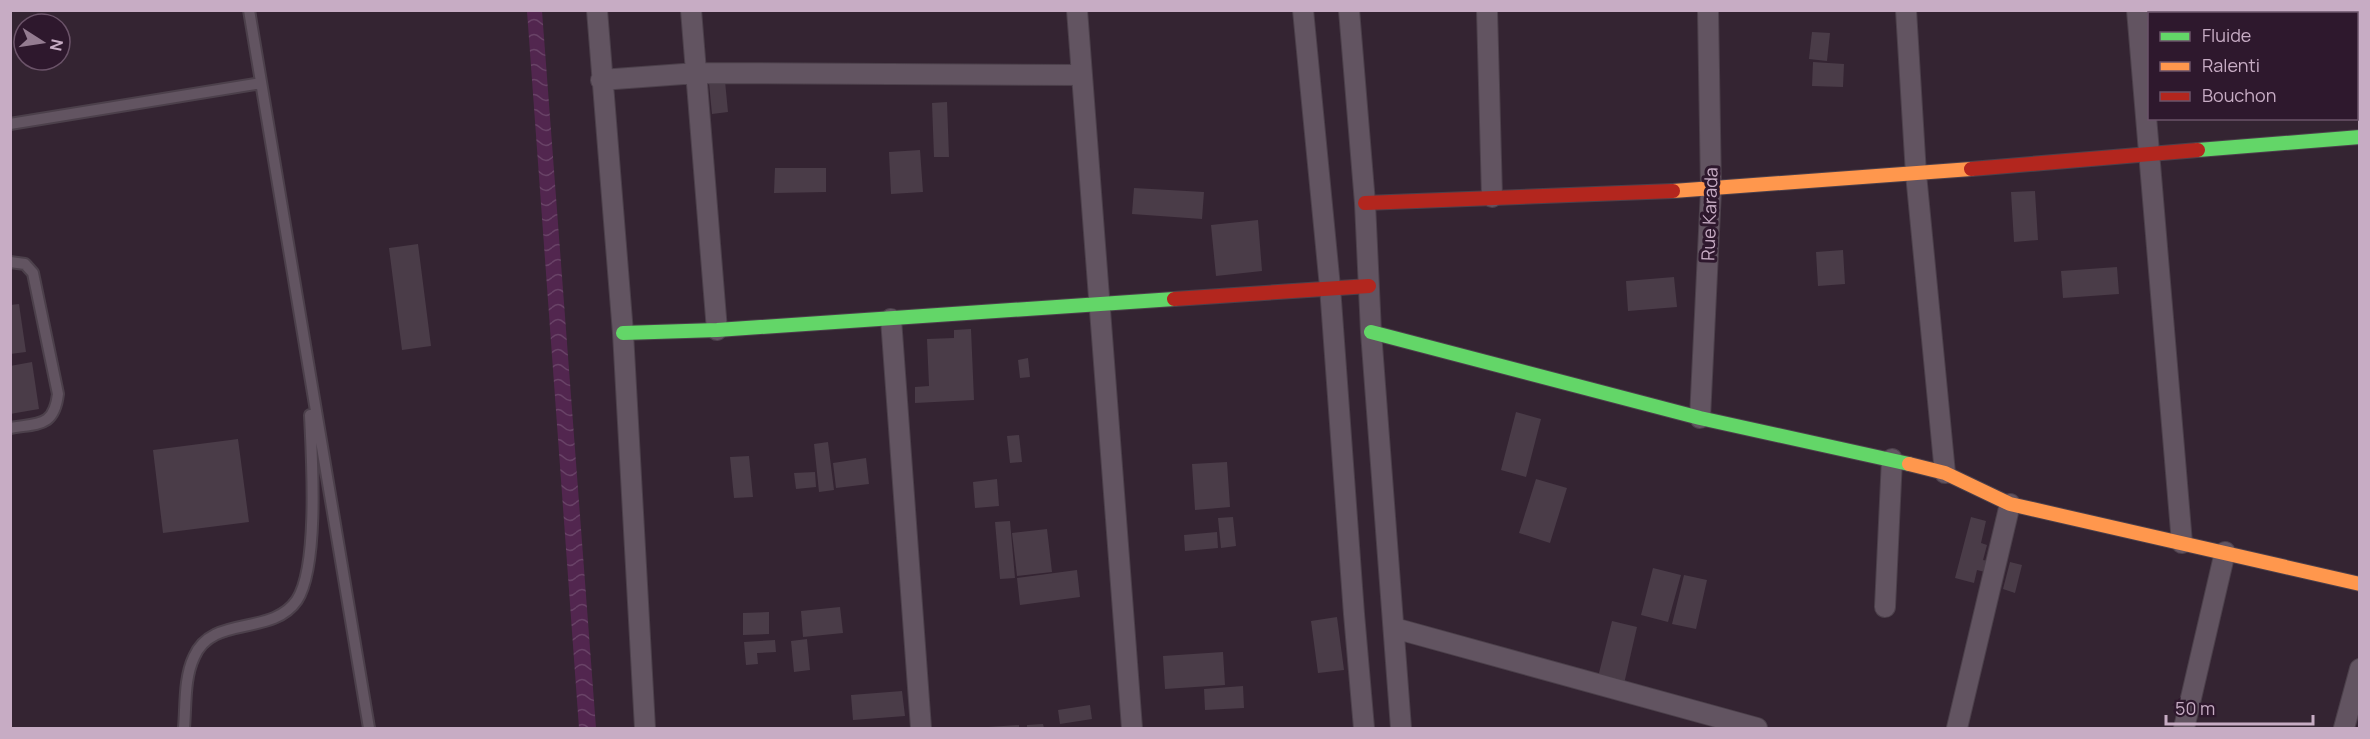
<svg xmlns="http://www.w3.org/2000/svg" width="2370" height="739" font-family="Manrope,sans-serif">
<defs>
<pattern id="water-waves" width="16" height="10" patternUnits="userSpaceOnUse" patternTransform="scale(1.5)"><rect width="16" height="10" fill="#52264f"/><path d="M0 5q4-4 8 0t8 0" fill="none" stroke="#694367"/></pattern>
</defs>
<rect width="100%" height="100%" fill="#342432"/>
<!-- water -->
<path fill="url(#water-waves)" d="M527,11H542L596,728H579Z"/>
<!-- building -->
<path fill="#4a3c48" d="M1812,32L1830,33L1827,61L1809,59Z
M1813,62L1844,64L1843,87L1812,86Z
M725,81L728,112L712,114L709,83Z
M947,102L949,157H934L932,103Z
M920,150L923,192L891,194L889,152Z
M775,168H826V192L774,193Z
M1134,188L1204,192L1202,219L1132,214Z
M2035,191L2038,240L2014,242L2011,192Z
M1258,220L1262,271L1216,276L1211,225Z
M418,244L431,346L402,350L389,248Z
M1843,250L1845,284L1818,286L1816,252Z
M2117,267L2119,294L2063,298L2061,271Z
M1674,277L1677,307L1628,311L1626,281Z
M19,304L26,352L10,354V305Z
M971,329L974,400L915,403V387L929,386L927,339L954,338V330Z
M1028,358L1030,377L1020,378L1018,360Z
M32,362L39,409L10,414V366Z
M1516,412L1541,419L1526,477L1501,470Z
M1019,435L1022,462L1010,463L1007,436Z
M238,439L249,522L163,533L153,450Z
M828,442L834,490L819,492L814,444Z
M749,456L753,497L734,498L730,457Z
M866,458L869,484L836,488L833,463Z
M1227,462L1230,507L1195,510L1192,464Z
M815,472L816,487L796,489L794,473Z
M997,479L999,506L975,508L973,482Z
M1536,479L1567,488L1550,543L1519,533Z
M1233,517L1236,546L1221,548L1218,518Z
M1971,517L1986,521L1981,543L1987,545L1983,560L1988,561L1985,572L1977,570L1974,583L1955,578Z
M1010,521L1015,578L1000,579L995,522Z
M1047,529L1052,572L1017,576L1012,533Z
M1217,532L1218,548L1185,551L1184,535Z
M2010,562L2022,565L2015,593L2003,589Z
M1653,568L1681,575L1668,622L1641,615Z
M1077,570L1080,597L1020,605L1017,578Z
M1684,575L1707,580L1696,629L1672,624Z
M840,607L843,633L803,637L801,611Z
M769,612V634L743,635V613Z
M1337,617L1344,670L1318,673L1311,621Z
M1612,621L1637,627L1624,684L1598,677Z
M807,639L810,670L794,672L791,641Z
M775,640L776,652L757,653L758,664L746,665L744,642Z
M1223,652L1225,685L1165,689L1163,656Z
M1243,686L1244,708L1205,710L1204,689Z
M902,691L905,716L853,720L851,695Z
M1090,705L1092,719L1060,724L1058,710Z
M1043,724L1044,728H1027V725Z
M1019,725V728H988V727Z"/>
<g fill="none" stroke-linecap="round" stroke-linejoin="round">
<!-- lane casing -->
<g stroke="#4c404b" stroke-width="14">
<path id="lane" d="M249,10L369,728
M10,124L261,83
M10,262L25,264L33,273L58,394C54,427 39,423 10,428
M184,728C186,705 184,678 194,657C212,614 272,637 297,600C319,566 312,457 310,415"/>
</g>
<!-- street casing -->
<g stroke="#4c404b" stroke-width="22">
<path id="street" d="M597,10L623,333L645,728
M691,10L717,330
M1077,10L1132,728
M1303,10L1330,287L1354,614L1364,728
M1349,10L1365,203L1371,332L1401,728
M1487,10L1492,197
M1906,10L1916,174L1945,473
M2137,10L2182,543
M601,80L697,73L1082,75
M891,319L921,728
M1700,418L1711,190L1708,10
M1885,607L1892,459
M1394,628L1757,728
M1957,728L2010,504
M2184,728L2225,552
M2344,728L2360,669"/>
</g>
<!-- fast casing -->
<g stroke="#4c404b" stroke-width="16">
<path id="fast" d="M2198,150L2360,137
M1371,332L1700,418L1909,464
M623,333L717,330L1174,299"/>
</g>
<!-- slow casing -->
<g stroke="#4c404b" stroke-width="16">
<path id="slow" d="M1673,191L1971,169
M1909,464L1945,473L2010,504L2360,584"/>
</g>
<!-- jam casing -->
<g stroke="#4c404b" stroke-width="16">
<path id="jam" d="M1971,169L2198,150
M1365,203L1673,191
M1174,299L1369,286"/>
</g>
<!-- lane -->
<use href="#lane" stroke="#625461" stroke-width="10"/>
<!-- street -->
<use href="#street" stroke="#625461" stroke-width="20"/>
<!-- fast -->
<use href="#fast" stroke="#63d668" stroke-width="14"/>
<!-- slow -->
<use href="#slow" stroke="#ff974d" stroke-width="14"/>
<!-- jam -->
<use href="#jam" stroke="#b3261e" stroke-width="14"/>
</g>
<g text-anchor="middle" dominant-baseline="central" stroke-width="6" stroke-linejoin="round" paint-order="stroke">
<!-- street labels -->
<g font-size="18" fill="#c7acc4" stroke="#2e182d">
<text transform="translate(1709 214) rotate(-88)">Rue Karada</text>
</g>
</g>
<!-- border -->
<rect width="2370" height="739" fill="none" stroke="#c7acc4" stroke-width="24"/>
<!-- legend -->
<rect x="2148" y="12" width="210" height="108" fill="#2e182d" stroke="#6b5369" stroke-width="1.5"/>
<rect x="2160" y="32" width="30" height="9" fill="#63d668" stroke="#6b5369" stroke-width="1.5"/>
<text x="2202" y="42" font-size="18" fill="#c7acc4">Fluide</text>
<rect x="2160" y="62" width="30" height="9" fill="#ff974d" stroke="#6b5369" stroke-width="1.5"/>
<text x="2202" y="72" font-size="18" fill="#c7acc4">Ralenti</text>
<rect x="2160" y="92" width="30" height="9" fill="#b3261e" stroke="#6b5369" stroke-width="1.5"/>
<text x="2202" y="102" font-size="18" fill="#c7acc4">Bouchon</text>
<!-- north arrow -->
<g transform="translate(42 42) rotate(102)"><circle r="28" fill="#2e182d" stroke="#6b5369" stroke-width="1.5"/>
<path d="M0-4.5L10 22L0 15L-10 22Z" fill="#947c91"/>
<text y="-9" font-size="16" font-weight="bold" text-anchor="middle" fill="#c7acc4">N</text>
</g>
<!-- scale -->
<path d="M2166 715v9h147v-9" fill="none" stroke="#c7acc4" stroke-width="3"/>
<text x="2175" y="715" font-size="18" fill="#c7acc4" stroke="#2e182d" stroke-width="4.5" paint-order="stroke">50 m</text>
</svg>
